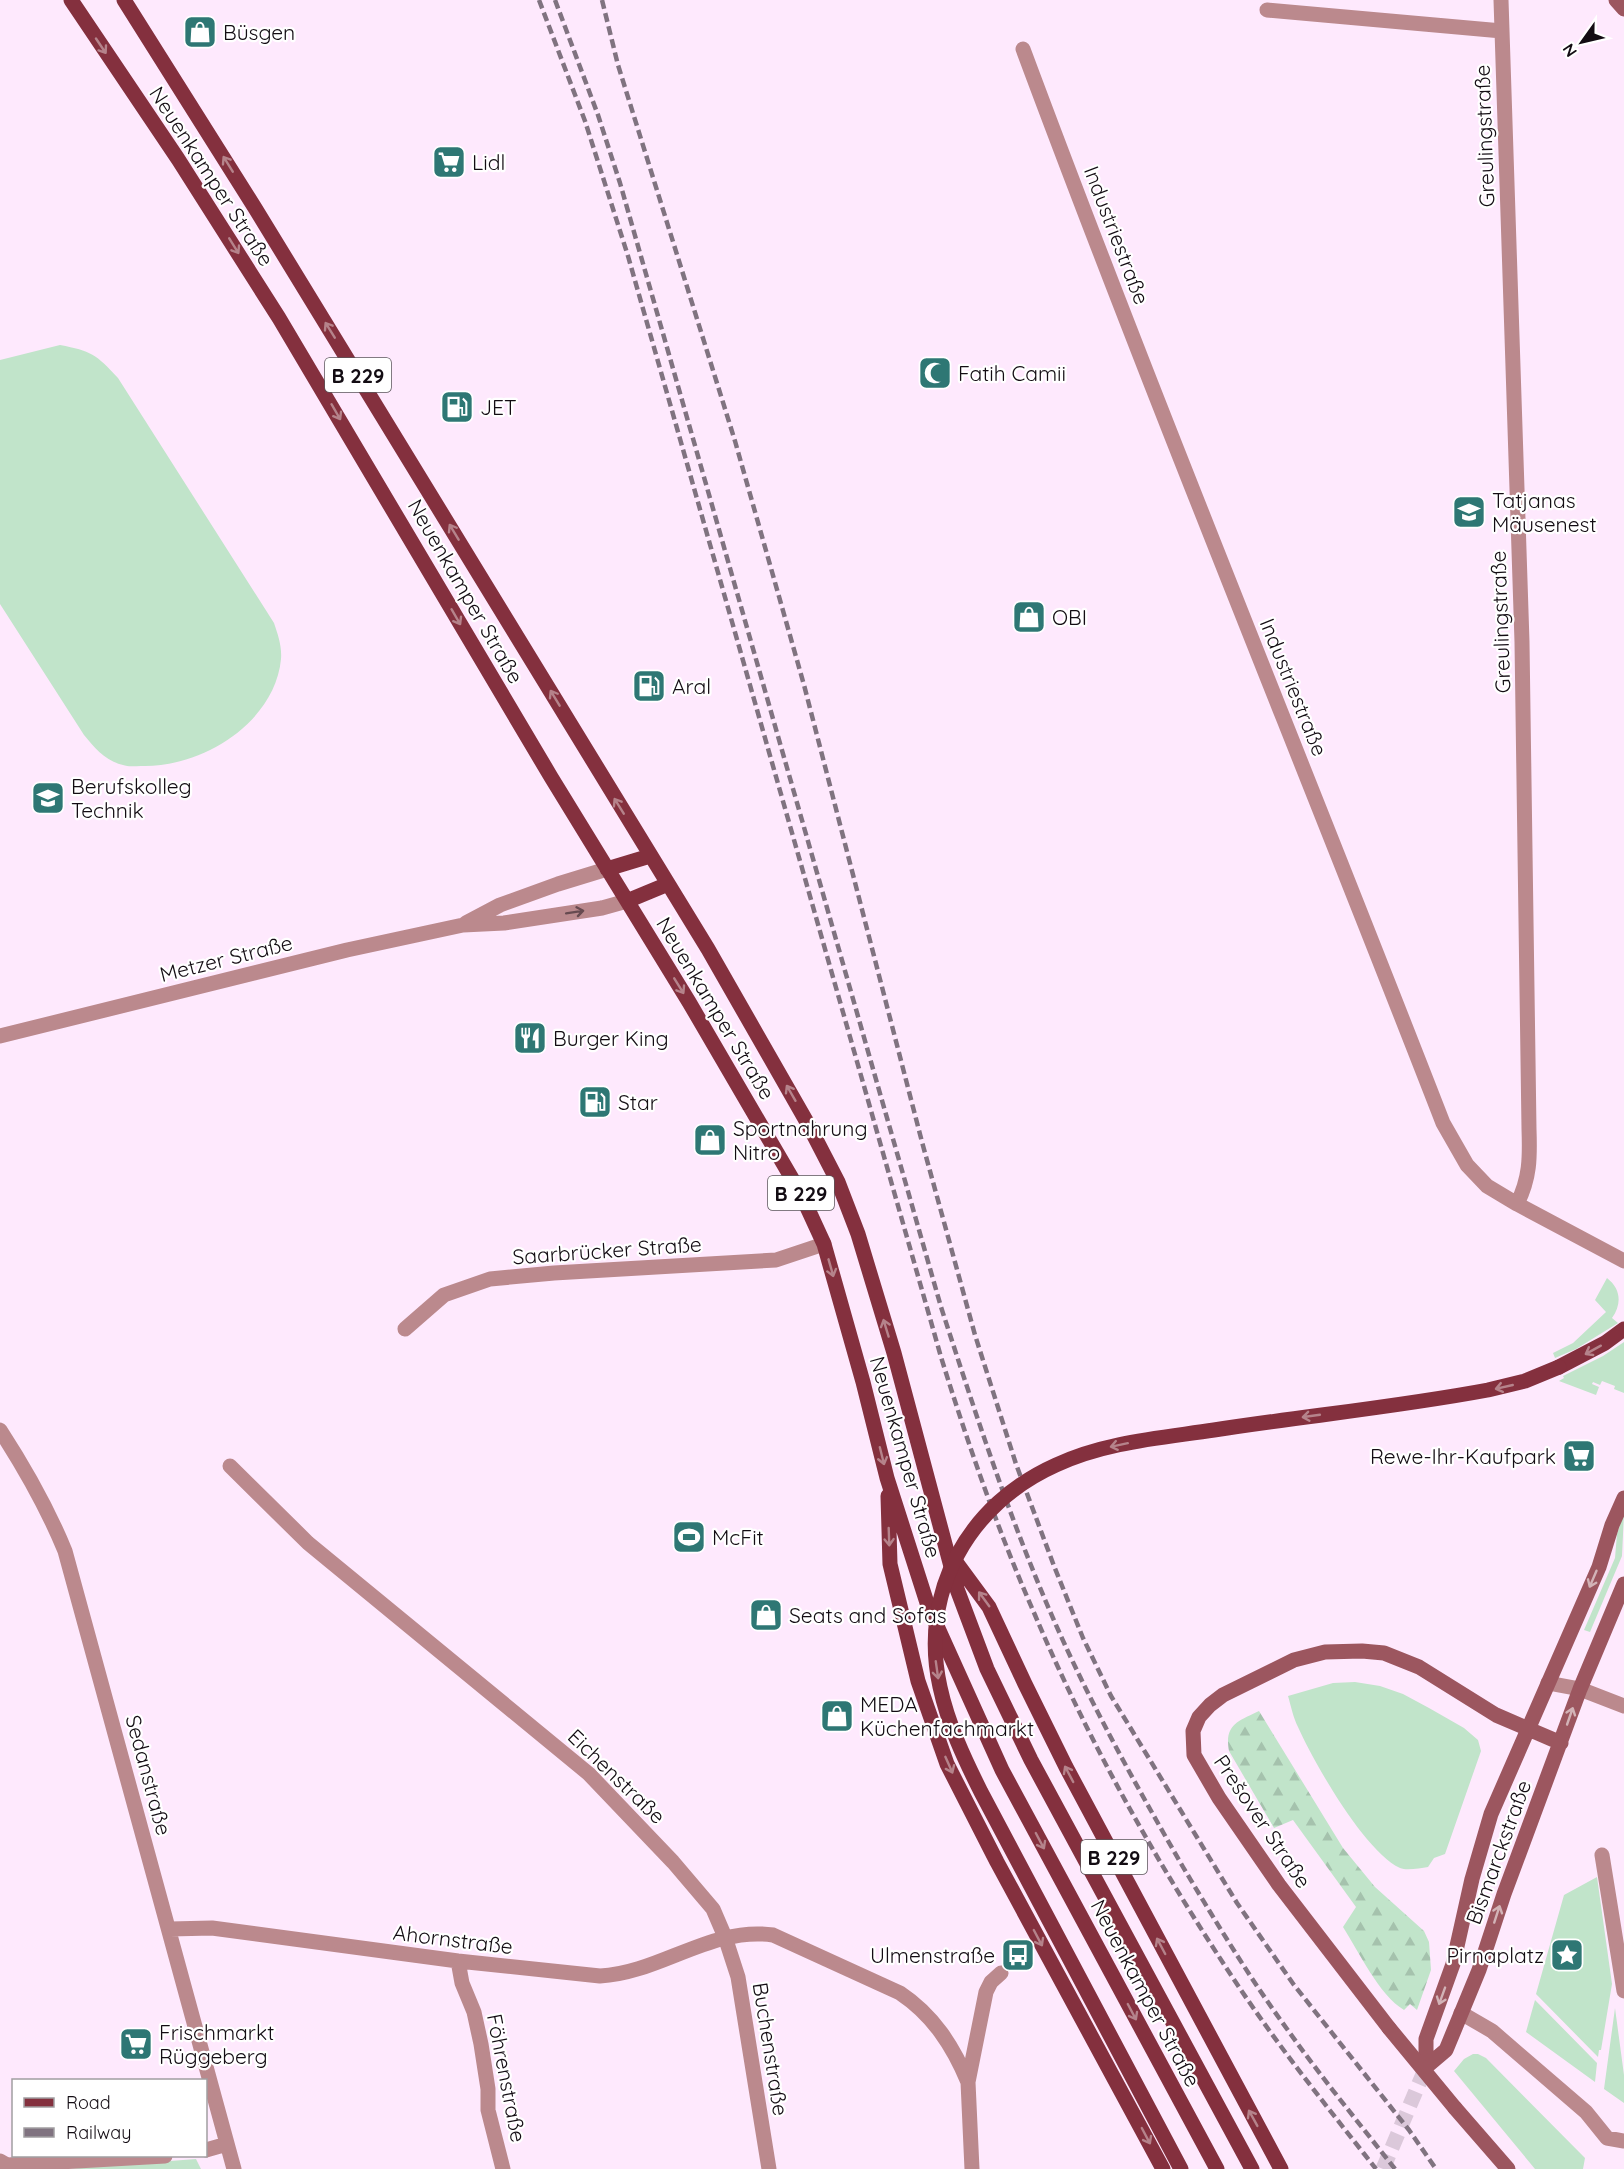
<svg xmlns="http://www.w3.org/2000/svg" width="1624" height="2169" font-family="Quicksand,sans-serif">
<defs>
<pattern id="forest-firs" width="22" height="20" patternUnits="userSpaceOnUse" patternTransform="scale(1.5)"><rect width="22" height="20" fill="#c1e4ca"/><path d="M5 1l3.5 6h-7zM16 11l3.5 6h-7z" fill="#a5c2ad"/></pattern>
</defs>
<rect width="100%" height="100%" fill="#fee9fd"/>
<!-- grass -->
<path fill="#c1e4ca" d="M60,345C91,351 96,354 118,378L274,623C278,635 282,646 281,659C275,723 201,768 141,766C135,766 128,767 123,765C105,761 95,748 84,735L0,604V360Z
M1607,1278C1621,1289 1622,1304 1612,1318L1618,1323L1576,1349L1555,1358L1553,1353L1573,1343L1606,1312L1595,1300Z
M1624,1342V1393L1614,1389L1615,1386L1602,1381L1600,1385L1593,1382L1592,1384L1599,1387L1596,1395L1559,1381L1564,1378L1563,1376L1603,1356Z
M1624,1513L1622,1556L1590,1632L1584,1630L1615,1558L1617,1534Z
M1355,1682L1380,1686L1403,1694L1429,1708L1464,1728L1478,1740L1481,1751L1445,1854L1434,1858L1428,1867C1420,1868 1407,1871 1400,1868C1365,1852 1314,1763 1298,1727C1293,1717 1291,1706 1288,1696L1333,1683Z
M1597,1877L1612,1984L1601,2050H1599L1598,2057L1536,1994L1564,1895Z
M1535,2000L1597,2063L1595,2082L1526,2032Z
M1615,2008L1624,2075V2103L1604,2089Z
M1473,2054H1478L1486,2058L1585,2158L1583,2169H1535L1454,2071L1464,2059Z
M196,2159L201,2169H66Z"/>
<!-- forest -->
<path fill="url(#forest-firs)" d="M1259,1711L1343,1848L1375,1887L1424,1931L1429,1942L1431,1970L1417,2010L1410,2004L1404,2010C1379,1995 1359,1952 1343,1927L1356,1907L1293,1820L1274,1828L1229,1751C1224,1724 1239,1721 1259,1711Z"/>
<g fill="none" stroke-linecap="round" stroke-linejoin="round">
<!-- secondary-tunnel -->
<path stroke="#dbc8da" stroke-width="15" stroke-dasharray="15 8" stroke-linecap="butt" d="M1383,2169L1426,2067"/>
<!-- street -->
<path stroke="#bb898d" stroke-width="15" d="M1501,0L1522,642L1529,1129C1530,1158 1530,1178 1517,1204
M1267,10L1502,31
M1023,49C1157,409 1304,765 1443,1123L1467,1165L1487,1186L1517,1204L1624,1261
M466,923L500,905L558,884L607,869
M0,1036L347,950L463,925L504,923L602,908L627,901
M405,1329L444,1295L490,1279L554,1273L776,1260L824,1244
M0,1430C26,1470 47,1507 65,1551L234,2169
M230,1466L308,1543L589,1774L673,1862L713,1909L725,1937L738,1977L769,2169
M1548,1683L1580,1689L1624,1706
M1602,1855L1624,1991
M170,1929L212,1928L458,1961L600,1976C660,1973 711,1926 773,1935L900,1993C933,2015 953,2046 968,2082
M458,1961L462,1983L474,2012L481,2044L488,2089V2110L503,2169
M1461,2013L1492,2031L1586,2112L1607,2138L1624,2141
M206,2150L227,2144
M0,2161L7,2165L165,2156
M972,2169L968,2082L986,1992L991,1982L1001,1973"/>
<!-- secondary -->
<path stroke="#9c565f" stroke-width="15" d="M1616,0L1624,9
M1389,2028L1279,1885L1219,1798L1194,1755L1193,1731L1199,1717L1210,1705L1223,1695L1294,1660L1325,1652L1362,1651L1384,1653L1419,1667L1496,1715L1561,1743
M1426,2067V2039L1453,1964L1472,1879L1491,1814L1599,1567L1612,1525L1624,1498
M1426,2067L1446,2050L1479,1970L1504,1894L1580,1689L1624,1584
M1455,2108L1508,2169"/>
<!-- primary -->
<path stroke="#84303e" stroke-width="15" d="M71,0L178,159L279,318L551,777L689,1002L801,1194L824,1244L863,1382L887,1478L928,1606L1002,1770L1217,2169
M124,0L255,208L708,949L808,1124L838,1182L858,1234L894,1353L957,1589L987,1669L1031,1760L1252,2169
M607,869L650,856
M627,901L668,884
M1559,1367L1605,1343L1624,1329
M888,1496L890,1564L918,1681L947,1764L997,1862L1163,2169
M950,1554L989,1607L1025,1684L1066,1767L1281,2169"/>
<!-- rail -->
<path stroke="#807380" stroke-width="4.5" stroke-dasharray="9 4.5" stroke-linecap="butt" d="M539,0L585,121L628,256L941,1357C968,1444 998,1531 1035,1615C1090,1745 1160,1869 1239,1987C1281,2050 1329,2109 1376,2169
M555,0L598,115L620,183L941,1307C978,1421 1015,1536 1065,1645C1100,1721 1141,1794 1183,1867C1216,1922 1249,1977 1287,2029C1321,2077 1359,2123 1395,2169
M602,0L618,65L735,441L804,685L922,1142L975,1335L1016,1464L1054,1566L1083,1638L1111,1696L1237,1903L1294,1985L1409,2130L1436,2169"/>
<!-- secondary-bridge -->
<path stroke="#9c565f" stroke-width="15" d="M1389,2028L1455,2108"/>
<!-- primary-bridge -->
<path stroke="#84303e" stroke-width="15" d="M1181,2169L981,1792C964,1758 948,1724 940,1687C919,1591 969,1504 1056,1465C1105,1442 1161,1438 1214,1430C1305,1416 1397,1407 1488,1390L1525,1381L1559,1367"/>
</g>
<!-- one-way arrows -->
<defs><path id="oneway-shaft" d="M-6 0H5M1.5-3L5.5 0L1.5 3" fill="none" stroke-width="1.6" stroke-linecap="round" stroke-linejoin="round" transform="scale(1.5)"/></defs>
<g stroke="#b5838b">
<use href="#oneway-shaft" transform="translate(101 46) rotate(56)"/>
<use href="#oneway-shaft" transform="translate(228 164) rotate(-122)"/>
<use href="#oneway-shaft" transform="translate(234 246) rotate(58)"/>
<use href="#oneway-shaft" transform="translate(330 330) rotate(-122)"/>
<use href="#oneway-shaft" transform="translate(336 412) rotate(60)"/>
<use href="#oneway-shaft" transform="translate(454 532) rotate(-121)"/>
<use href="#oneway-shaft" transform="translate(456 617) rotate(60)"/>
<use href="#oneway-shaft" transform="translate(555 698) rotate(-121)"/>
<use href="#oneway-shaft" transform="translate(619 806) rotate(-122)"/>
<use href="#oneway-shaft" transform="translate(679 986) rotate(58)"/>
<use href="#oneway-shaft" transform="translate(791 1093) rotate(-120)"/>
<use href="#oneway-shaft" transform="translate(831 1268) rotate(74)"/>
<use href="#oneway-shaft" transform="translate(886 1328) rotate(-107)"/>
<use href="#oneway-shaft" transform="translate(1593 1350) rotate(151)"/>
<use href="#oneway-shaft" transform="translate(1504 1387) rotate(167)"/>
<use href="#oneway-shaft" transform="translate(1311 1416) rotate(172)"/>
<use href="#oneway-shaft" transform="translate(1119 1445) rotate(168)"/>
<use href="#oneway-shaft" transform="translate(882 1456) rotate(76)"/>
<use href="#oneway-shaft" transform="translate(889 1537) rotate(88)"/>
<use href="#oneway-shaft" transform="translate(984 1599) rotate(-126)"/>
<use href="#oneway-shaft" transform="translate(937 1670) rotate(82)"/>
<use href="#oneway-shaft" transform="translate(949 1765) rotate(66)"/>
<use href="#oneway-shaft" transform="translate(1069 1774) rotate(-118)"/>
<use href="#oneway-shaft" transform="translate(1040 1841) rotate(62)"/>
<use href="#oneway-shaft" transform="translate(1038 1938) rotate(62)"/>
<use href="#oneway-shaft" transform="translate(1161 1946) rotate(-118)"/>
<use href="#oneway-shaft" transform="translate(1132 2012) rotate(62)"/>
<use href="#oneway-shaft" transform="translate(1253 2118) rotate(-119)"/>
<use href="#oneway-shaft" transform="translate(1146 2136) rotate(62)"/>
</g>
<use stroke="#674a50" href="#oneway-shaft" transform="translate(575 912) rotate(-9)"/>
<g stroke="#d2b3b7">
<use href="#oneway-shaft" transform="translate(1593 1579) rotate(113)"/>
<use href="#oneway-shaft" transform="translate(1570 1716) rotate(-71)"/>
<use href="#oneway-shaft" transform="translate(1497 1914) rotate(-72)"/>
<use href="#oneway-shaft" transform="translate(1442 1996) rotate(110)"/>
</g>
<!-- icons -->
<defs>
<g id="shop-square" transform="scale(1.725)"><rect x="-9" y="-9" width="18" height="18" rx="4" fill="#2e7774" stroke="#fff"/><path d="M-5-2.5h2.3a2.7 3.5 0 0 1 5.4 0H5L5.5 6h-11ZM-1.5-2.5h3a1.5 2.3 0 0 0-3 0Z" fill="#fff"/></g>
<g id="supermarket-square" transform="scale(1.725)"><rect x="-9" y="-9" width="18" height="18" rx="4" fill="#2e7774" stroke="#fff"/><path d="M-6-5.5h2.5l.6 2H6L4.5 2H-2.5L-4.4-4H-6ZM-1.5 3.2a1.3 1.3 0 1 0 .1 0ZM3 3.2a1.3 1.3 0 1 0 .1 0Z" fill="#fff"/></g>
<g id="mosque-square" transform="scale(1.725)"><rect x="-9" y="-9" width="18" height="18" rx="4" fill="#2e7774" stroke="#fff"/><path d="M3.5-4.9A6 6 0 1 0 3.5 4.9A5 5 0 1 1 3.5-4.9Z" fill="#fff"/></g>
<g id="fuel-square" transform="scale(1.725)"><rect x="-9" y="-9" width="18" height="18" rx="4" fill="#2e7774" stroke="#fff"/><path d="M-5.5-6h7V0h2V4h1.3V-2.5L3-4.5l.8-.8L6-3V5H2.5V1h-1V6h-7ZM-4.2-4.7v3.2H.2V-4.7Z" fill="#fff"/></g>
<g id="school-square" transform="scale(1.725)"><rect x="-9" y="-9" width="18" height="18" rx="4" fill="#2e7774" stroke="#fff"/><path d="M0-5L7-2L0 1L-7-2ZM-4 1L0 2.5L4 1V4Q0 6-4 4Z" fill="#fff"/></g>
<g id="restaurant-square" transform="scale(1.725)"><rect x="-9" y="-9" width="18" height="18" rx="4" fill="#2e7774" stroke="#fff"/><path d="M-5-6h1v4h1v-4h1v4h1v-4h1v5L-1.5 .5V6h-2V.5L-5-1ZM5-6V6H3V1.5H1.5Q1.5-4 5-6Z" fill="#fff"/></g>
<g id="stadium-square" transform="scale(1.725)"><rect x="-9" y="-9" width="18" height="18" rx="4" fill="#2e7774" stroke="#fff"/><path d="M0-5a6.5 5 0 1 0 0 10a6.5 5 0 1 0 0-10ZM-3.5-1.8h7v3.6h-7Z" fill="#fff"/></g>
<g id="bus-square" transform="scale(1.725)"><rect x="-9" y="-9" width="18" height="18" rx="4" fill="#2e7774" stroke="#fff"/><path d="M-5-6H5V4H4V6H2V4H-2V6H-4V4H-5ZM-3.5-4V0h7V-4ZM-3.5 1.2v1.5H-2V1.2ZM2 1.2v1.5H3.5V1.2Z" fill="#fff"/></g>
<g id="sight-square" transform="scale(1.725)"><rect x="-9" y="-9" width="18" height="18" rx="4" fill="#2e7774" stroke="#fff"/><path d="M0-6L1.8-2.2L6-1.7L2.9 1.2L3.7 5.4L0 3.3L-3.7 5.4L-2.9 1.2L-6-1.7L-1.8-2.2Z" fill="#fff"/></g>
</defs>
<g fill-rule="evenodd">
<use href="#shop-square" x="200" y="32"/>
<use href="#supermarket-square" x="449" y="162"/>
<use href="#mosque-square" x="935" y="373"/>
<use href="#fuel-square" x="457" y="407"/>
<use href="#school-square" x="1469" y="512"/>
<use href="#shop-square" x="1029" y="617"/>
<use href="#fuel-square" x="649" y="686"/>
<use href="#school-square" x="48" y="798"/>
<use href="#restaurant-square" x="530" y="1038"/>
<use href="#fuel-square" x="595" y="1102"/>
<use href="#shop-square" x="710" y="1140"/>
<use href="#supermarket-square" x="1579" y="1456"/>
<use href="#stadium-square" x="689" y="1537"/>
<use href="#shop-square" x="766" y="1615"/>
<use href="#shop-square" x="837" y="1716"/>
<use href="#bus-square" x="1018" y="1955"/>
<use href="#sight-square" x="1567" y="1955"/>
<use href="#supermarket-square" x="136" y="2044"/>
</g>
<g text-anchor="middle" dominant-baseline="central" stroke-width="4.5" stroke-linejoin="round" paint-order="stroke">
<!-- shield labels -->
<g fill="#fff" stroke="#5a555a" stroke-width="1.5">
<rect x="325" y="358" width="66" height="34" rx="4.5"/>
<rect x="768" y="1176" width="66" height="34" rx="4.5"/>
<rect x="1081" y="1840" width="66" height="34" rx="4.5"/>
</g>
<g font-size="20" font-weight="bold" fill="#130c13">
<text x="358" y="375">B 229</text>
<text x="801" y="1193">B 229</text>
<text x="1114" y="1857">B 229</text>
</g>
<!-- poi labels -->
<g font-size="21" fill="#130c13" stroke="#fff" text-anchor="start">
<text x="223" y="32">Büsgen</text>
<text x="472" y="162">Lidl</text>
<text x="958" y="373">Fatih Camii</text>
<text x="480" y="407">JET</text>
<text x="1492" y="500">Tatjanas<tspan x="1492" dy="24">Mäusenest</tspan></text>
<text x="1052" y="617">OBI</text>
<text x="672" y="686">Aral</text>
<text x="71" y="786">Berufskolleg<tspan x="71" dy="24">Technik</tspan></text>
<text x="553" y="1038">Burger King</text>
<text x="618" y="1102">Star</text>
<text x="733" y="1128">Sportnahrung<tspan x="733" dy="24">Nitro</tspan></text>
<text x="1556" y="1456" text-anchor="end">Rewe-Ihr-Kaufpark</text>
<text x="712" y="1537">McFit</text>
<text x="789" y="1615">Seats and Sofas</text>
<text x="860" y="1704">MEDA<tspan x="860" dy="24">Küchenfachmarkt</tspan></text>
<text x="995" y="1955" text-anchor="end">Ulmenstraße</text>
<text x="1544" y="1955" text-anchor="end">Pirnaplatz</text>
<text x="159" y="2032">Frischmarkt<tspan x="159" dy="24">Rüggeberg</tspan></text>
</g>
<!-- street labels -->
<g font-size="21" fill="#130c13" stroke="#fff">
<text transform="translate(1484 136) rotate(-92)">Greulingstraße</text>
<text transform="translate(212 176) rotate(57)">Neuenkamper Straße</text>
<text transform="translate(1117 235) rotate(69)">Industriestraße</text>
<text transform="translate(466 591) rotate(60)">Neuenkamper Straße</text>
<text transform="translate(1500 622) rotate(-92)">Greulingstraße</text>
<text transform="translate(1294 687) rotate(68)">Industriestraße</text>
<text transform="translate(226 958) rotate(-14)">Metzer Straße</text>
<text transform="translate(716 1008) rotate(59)">Neuenkamper Straße</text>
<text transform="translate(607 1250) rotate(-4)">Saarbrücker Straße</text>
<text transform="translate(906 1457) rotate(74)">Neuenkamper Straße</text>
<text transform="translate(149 1775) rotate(75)">Sedanstraße</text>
<text transform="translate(617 1776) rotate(44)">Eichenstraße</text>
<text transform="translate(1263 1821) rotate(56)">Prešover Straße</text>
<text transform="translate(1498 1852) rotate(-70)">Bismarckstraße</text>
<text transform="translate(453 1939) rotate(7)">Ahornstraße</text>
<text transform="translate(1146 1993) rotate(62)">Neuenkamper Straße</text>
<text transform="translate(771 2049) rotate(81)">Buchenstraße</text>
<text transform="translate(507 2078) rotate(79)">Föhrenstraße</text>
</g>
</g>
<!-- legend -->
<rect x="12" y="2079" width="195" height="78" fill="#ffffff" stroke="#a19ea1" stroke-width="1.5"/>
<rect x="24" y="2098" width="30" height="9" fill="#84303e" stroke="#a19ea1" stroke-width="1.5"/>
<text x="66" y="2109" font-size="18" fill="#130c13">Road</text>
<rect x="24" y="2128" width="30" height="9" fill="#807380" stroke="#a19ea1" stroke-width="1.5"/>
<text x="66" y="2139" font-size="18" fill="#130c13">Railway</text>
<!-- north arrow -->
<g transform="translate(1582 42) rotate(236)" stroke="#ffffff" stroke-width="4.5" paint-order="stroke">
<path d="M0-4.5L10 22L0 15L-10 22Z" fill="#130c13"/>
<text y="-9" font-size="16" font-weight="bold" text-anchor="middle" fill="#130c13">N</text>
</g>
</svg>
